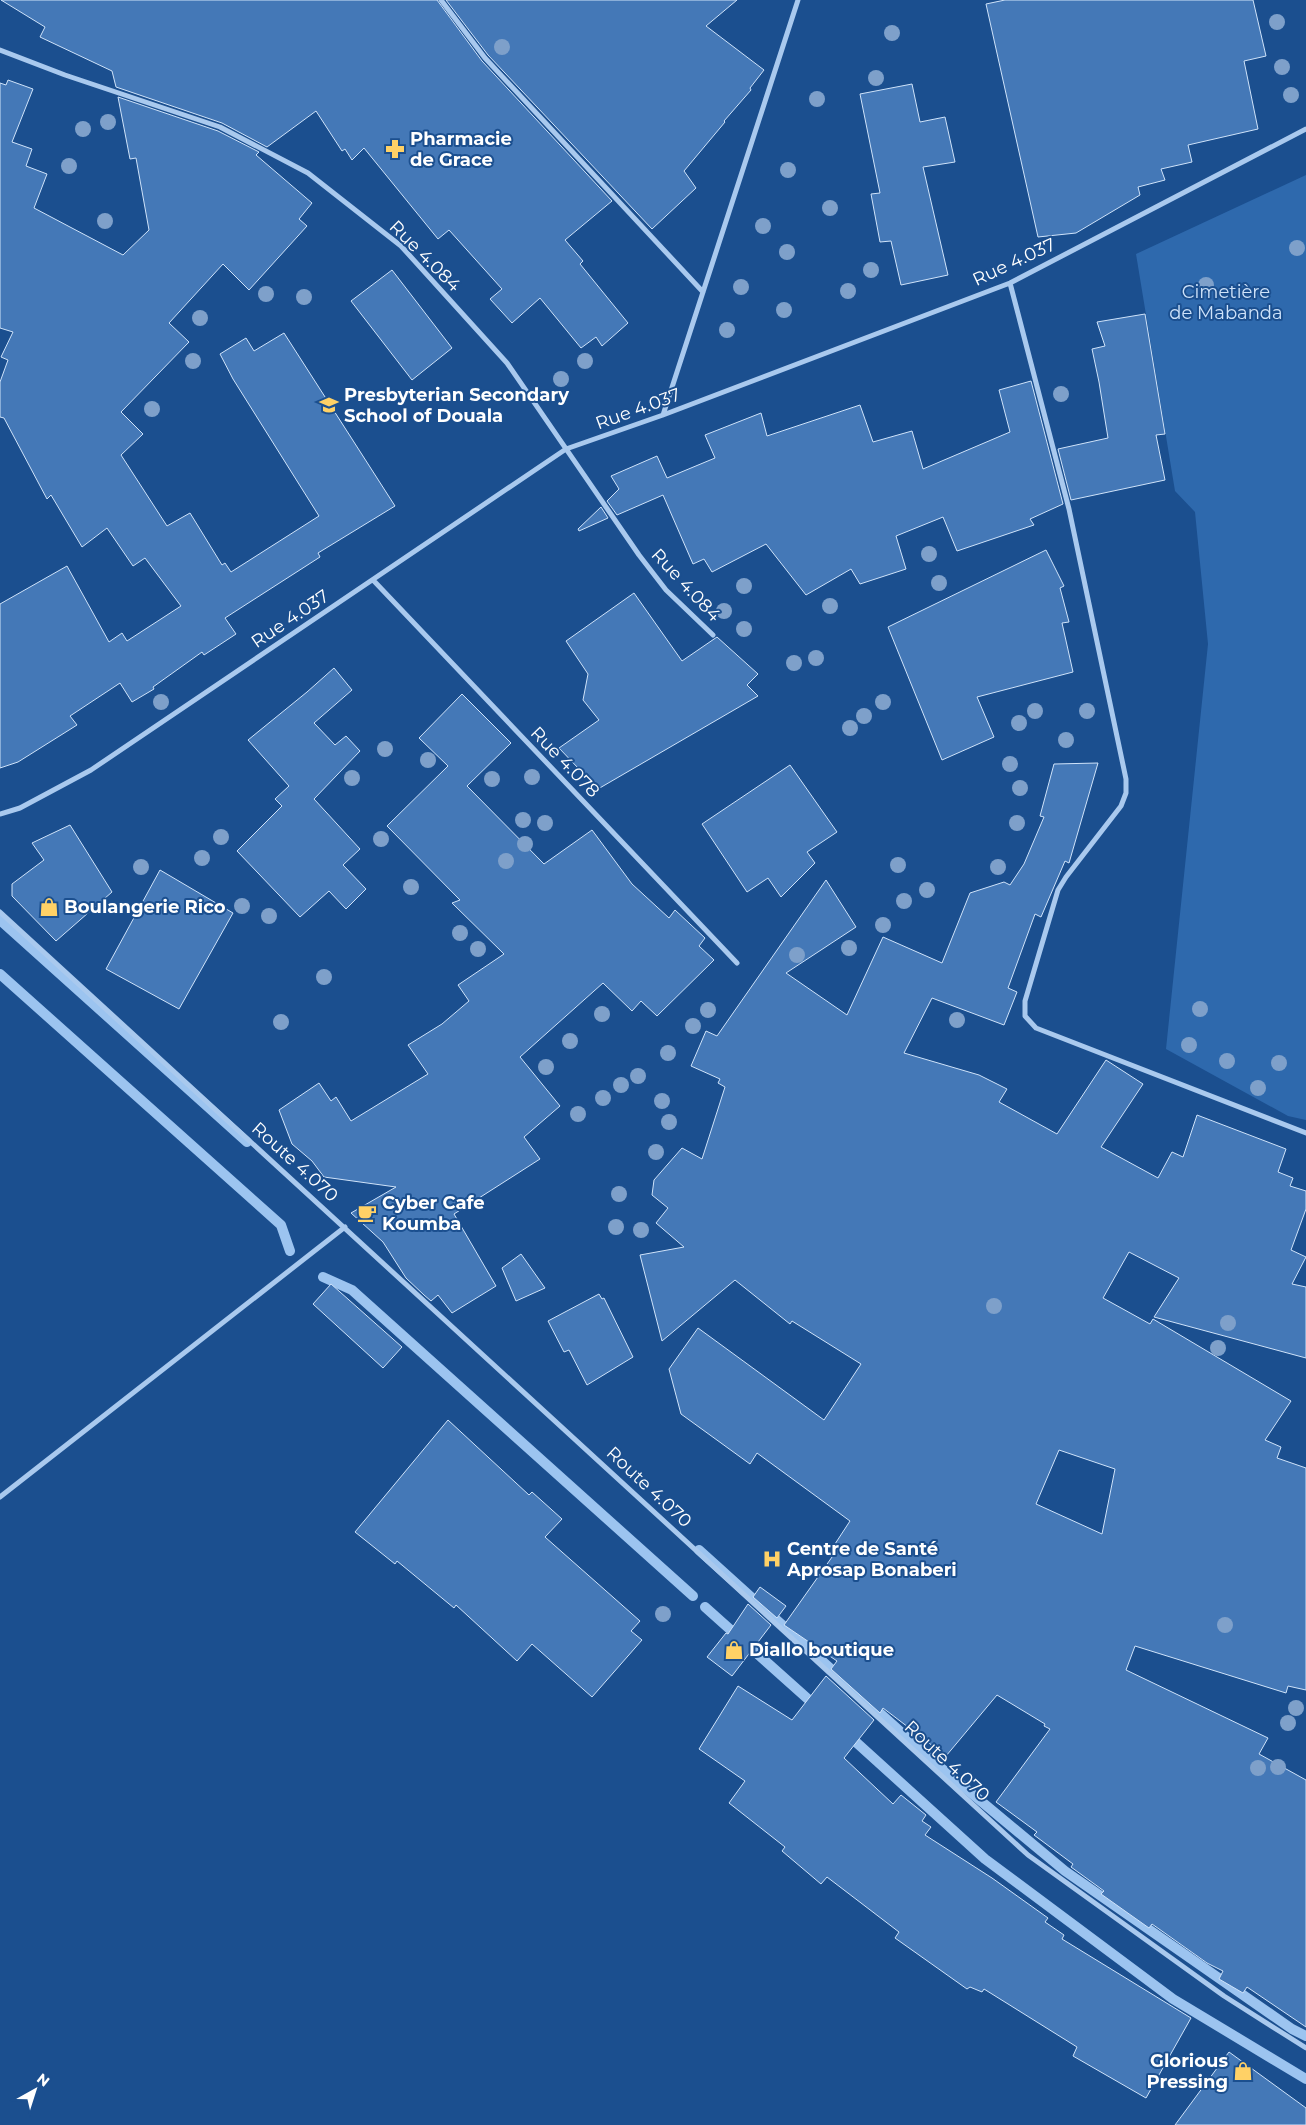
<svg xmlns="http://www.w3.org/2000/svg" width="1306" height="2125" font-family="Montserrat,sans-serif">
<rect width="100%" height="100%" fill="#1b4f8f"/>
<!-- green -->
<path fill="#2e69ad" d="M1306,175V1120L1288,1116L1166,1049L1208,644L1195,512L1175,491L1136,254Z"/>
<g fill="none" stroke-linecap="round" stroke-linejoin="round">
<!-- stream -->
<path stroke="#9cc4f0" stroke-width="10" d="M0,920L247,1142
M0,974L281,1225L290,1251
M323,1277L352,1290L693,1596
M699,1550L934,1762L1065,1871L1292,2029L1306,2036
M705,1607L818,1708
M847,1734L985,1859L1173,1999L1306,2079"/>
</g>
<!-- building -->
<path fill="#4478b7" stroke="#cfe3fa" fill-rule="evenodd" d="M1,0H437L482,61L612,201L565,240L583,261L580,264L628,323L602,346L596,337L581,348L540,298L512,323L490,299L502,289L449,230L438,239L364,148L352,160L345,149L342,151L316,111L267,147L222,123L116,87L112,71L40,37L45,27Z
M446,0H737L706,26L764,70L750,88L751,90L724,121L725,122L684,171L696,188L652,229L488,55Z
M1005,0H1253L1266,56L1244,61L1258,129L1188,145L1192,162L1161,169L1165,180L1138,187L1140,195L1076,233L1038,237L986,4Z
M8,80L33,89L12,142L32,149L26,166L47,174L34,208L123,255L149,230L136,158L130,159L118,97L218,131L259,152L256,155L312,203L299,219L307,226L249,290L223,264L169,323L189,342L121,412L143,434L121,455L167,526L190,513L222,565L225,563L231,572L319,516L233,379L220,354L246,338L254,351L284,333L395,506L318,553L320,557L225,618L236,634L204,655L202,652L153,687L154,689L132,702L120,683L70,716L77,725L18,762L0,768V604L67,566L109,642L122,633L127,641L181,606L145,558L133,566L107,528L82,547L51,495L47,499L4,418L0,417V382L8,360L1,357L13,332L0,328V83L6,85Z
M912,84L920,122L945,117L955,162L923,167L948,275L901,285L891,241L880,242L871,194L880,193L860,94Z
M392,270L452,348L412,380L351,301Z
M1145,314L1165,434L1156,435L1165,480L1071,500L1058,449L1108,438L1099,382L1092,349L1105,346L1097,322Z
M1031,381L1063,504L1030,519L1034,525L957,551L943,517L896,536L906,569L860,584L851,569L806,595L766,544L712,572L704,559L693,564L663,495L617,515L607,501L619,489L611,476L657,456L667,478L715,458L705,435L761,413L767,436L860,405L873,442L912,431L923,469L1010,432L999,390Z
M601,507L608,518L579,531L578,529Z
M1046,550L1064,586L1060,588L1069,622L1062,623L1073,672L977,697L994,737L942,760L888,627Z
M634,593L682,661L717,637L758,674L747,685L758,696L598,789L559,748L599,720L583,700L588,674L566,641Z
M334,668L352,690L314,723L335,745L346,736L360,751L314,799L360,849L343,865L366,889L346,909L329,891L300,917L237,851L282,806L275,799L289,786L248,740L307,692Z
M462,694L511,743L467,786L544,864L592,830L632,884L669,918L675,910L705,938L699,946L714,960L657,1016L641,1001L632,1011L603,983L520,1057L560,1106L524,1137L540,1159L454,1214L496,1286L452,1313L438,1295L431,1301L424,1295L406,1278L383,1242L351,1213L396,1187L324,1177L312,1161L292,1144L279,1110L319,1083L331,1101L336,1097L351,1121L428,1074L408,1045L442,1024L469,1001L458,985L504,954L452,903L460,900L387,826L448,766L419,738Z
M1098,763L1069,863L1065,861L1041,917L1035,914L1008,988L1017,992L1004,1025L932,998L904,1053L979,1075L1007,1089L999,1102L1057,1134L1106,1060L1143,1084L1101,1147L1158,1178L1172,1152L1183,1157L1197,1115L1286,1149L1278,1172L1293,1178L1290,1186L1306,1191V1209L1291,1250L1306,1257L1292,1284L1306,1287V1358L1154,1317L1179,1278L1129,1252L1103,1298L1150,1324L1153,1319L1291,1401L1265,1440L1281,1447L1277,1458L1306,1468V1690L1288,1686L1286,1693L1135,1646L1126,1670L1268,1738L1259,1754L1306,1780V2027L1247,1987L1243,1993L1219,1979L1223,1971L1207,1963L1152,1924L1149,1928L1101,1894L1104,1891L1071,1867L1073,1864L1034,1835L1037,1832L996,1802L1050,1729L1044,1726L1045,1724L997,1695L946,1756L883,1708L880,1713L831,1669L837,1661L784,1625L837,1550L833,1547L850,1521L757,1453L750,1464L681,1414L669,1369L698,1328L824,1420L861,1364L792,1321L790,1324L735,1280L662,1341L640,1255L684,1247L656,1223L668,1208L652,1195L654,1180L682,1148L702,1159L725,1087L718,1083L720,1079L691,1066L706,1031L717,1036L826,880L856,927L786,973L847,1015L883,937L942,963L970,893L1004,882L1010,885L1024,864L1044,817L1040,816L1054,764ZM1059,1450L1115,1469L1102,1534L1036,1504Z
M790,765L837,832L807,852L815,863L781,897L768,878L747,892L702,824Z
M70,825L112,892L56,941L12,896V884L44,860L32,843Z
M160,870L233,913L179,1009L106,969Z
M521,1254L545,1288L516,1301L502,1268Z
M331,1284L402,1347L383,1368L313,1304Z
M599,1294L602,1299L604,1298L633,1357L587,1385L569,1350L564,1352L548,1321Z
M448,1420L529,1495L532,1492L562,1519L545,1537L640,1621L631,1631L642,1640L592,1697L532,1644L517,1661L456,1605L454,1608L397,1561L395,1564L355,1532Z
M760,1587L786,1606L777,1618L753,1597Z
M748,1604L771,1625L732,1676L707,1657L726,1633L728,1634Z
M826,1676L874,1720L844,1758L893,1804L901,1795L926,1815L922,1821L931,1827L925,1835L992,1878L1048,1918L1045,1922L1064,1935L1062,1939L1191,2018L1146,2098L1073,2056L1077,2047L984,1989L982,1992L970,1987L967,1989L895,1938L899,1932L827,1877L821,1884L782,1851L785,1847L729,1803L745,1781L699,1749L738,1686L792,1720Z
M1229,2052L1306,2108V2125H1175Z"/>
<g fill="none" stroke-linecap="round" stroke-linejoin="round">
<!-- minor -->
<path stroke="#a9c9ee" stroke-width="5" d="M441,0L485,58L703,292
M0,50L65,75L220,127L308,173L401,246L507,363L639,555L666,590L713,635
M1010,283L1069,509L1126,779V793L1121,806L1066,877L1058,890L1025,1001V1016L1036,1028L1306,1133
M663,415L798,0
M373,580L737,963
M0,814L20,808L91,770L566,449L663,415L1010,283L1306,129
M0,912L1028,1855L1224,1996L1306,2048
M0,1497L345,1227"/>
</g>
<!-- trees -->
<g fill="#7ea0ca">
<circle cx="1277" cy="22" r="8"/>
<circle cx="892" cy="33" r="8"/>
<circle cx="502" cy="47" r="8"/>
<circle cx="1282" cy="67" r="8"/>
<circle cx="876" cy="78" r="8"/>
<circle cx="1291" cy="95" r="8"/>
<circle cx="817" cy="99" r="8"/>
<circle cx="108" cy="122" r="8"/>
<circle cx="83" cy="129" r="8"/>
<circle cx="69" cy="166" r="8"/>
<circle cx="788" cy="170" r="8"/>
<circle cx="830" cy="208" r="8"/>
<circle cx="105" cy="221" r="8"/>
<circle cx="763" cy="226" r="8"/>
<circle cx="1297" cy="248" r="8"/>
<circle cx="787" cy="252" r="8"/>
<circle cx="871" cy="270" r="8"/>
<circle cx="1206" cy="285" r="8"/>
<circle cx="741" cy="287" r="8"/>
<circle cx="848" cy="291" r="8"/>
<circle cx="266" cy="294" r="8"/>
<circle cx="304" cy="297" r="8"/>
<circle cx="784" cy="310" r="8"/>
<circle cx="200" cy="318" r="8"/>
<circle cx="727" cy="330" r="8"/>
<circle cx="193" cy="361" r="8"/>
<circle cx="585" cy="361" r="8"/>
<circle cx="561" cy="379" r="8"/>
<circle cx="1061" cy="394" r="8"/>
<circle cx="152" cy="409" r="8"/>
<circle cx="929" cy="554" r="8"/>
<circle cx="939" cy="583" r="8"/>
<circle cx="744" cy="586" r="8"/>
<circle cx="830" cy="606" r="8"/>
<circle cx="724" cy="611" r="8"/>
<circle cx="744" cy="629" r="8"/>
<circle cx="816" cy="658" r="8"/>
<circle cx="794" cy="663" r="8"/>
<circle cx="161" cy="702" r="8"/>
<circle cx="883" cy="702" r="8"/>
<circle cx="1035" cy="711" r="8"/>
<circle cx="1087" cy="711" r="8"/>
<circle cx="864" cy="716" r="8"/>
<circle cx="1019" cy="723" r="8"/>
<circle cx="850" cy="728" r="8"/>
<circle cx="1066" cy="740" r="8"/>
<circle cx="385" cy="749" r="8"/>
<circle cx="428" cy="760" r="8"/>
<circle cx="1010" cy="764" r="8"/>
<circle cx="532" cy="777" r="8"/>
<circle cx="352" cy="778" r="8"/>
<circle cx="492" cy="779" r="8"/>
<circle cx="1020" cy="788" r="8"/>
<circle cx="523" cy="820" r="8"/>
<circle cx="545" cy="823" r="8"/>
<circle cx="1017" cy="823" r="8"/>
<circle cx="221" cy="837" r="8"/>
<circle cx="381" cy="839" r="8"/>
<circle cx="525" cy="844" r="8"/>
<circle cx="202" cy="858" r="8"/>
<circle cx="506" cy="861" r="8"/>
<circle cx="898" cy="865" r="8"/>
<circle cx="141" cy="867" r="8"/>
<circle cx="998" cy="867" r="8"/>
<circle cx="411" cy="887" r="8"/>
<circle cx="927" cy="890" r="8"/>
<circle cx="904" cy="901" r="8"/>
<circle cx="242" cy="906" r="8"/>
<circle cx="269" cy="916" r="8"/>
<circle cx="883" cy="925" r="8"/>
<circle cx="460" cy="933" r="8"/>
<circle cx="849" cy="948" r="8"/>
<circle cx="478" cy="949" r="8"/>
<circle cx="797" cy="955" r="8"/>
<circle cx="324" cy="977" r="8"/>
<circle cx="1200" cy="1009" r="8"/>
<circle cx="708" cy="1010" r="8"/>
<circle cx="602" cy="1014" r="8"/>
<circle cx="957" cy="1020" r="8"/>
<circle cx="281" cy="1022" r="8"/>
<circle cx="693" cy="1026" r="8"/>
<circle cx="570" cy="1041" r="8"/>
<circle cx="1189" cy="1045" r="8"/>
<circle cx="668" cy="1053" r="8"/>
<circle cx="1227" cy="1061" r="8"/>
<circle cx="1279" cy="1063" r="8"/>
<circle cx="546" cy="1067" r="8"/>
<circle cx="638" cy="1076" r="8"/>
<circle cx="621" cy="1085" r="8"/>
<circle cx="1258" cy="1088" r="8"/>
<circle cx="603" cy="1098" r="8"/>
<circle cx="662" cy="1101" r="8"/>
<circle cx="578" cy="1114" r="8"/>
<circle cx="669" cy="1122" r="8"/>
<circle cx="656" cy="1152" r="8"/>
<circle cx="619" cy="1194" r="8"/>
<circle cx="616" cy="1227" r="8"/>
<circle cx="641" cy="1230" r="8"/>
<circle cx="994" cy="1306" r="8"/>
<circle cx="1228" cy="1323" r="8"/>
<circle cx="1218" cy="1348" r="8"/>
<circle cx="663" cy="1614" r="8"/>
<circle cx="1225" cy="1625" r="8"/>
<circle cx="1296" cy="1708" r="8"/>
<circle cx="1288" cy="1723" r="8"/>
<circle cx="1278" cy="1767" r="8"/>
<circle cx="1258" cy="1768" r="8"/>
</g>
<!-- icons -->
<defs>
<g id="pharmacy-bare" transform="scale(1.5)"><path d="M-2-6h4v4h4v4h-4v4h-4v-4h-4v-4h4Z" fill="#ffd166" stroke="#1b4f8f" stroke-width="2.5" paint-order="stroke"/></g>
<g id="school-bare" transform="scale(1.5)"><path d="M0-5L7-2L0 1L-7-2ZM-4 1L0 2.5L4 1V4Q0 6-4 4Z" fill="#ffd166" stroke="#1b4f8f" stroke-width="2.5" paint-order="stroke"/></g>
<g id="shop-bare" transform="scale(1.5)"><path d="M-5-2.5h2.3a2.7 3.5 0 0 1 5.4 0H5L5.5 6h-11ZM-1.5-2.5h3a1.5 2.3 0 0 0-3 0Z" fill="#ffd166" stroke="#1b4f8f" stroke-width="2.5" paint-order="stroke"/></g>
<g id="cafe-bare" transform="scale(1.5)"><path d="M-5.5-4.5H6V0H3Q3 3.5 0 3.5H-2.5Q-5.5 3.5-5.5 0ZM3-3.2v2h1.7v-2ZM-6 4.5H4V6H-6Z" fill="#ffd166" stroke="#1b4f8f" stroke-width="2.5" paint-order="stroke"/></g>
<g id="hospital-bare" transform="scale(1.5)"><path d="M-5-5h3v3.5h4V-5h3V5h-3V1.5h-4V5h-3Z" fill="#ffd166" stroke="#1b4f8f" stroke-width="2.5" paint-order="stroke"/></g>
</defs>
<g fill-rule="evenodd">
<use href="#pharmacy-bare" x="395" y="149"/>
<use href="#school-bare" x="329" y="405"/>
<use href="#shop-bare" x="49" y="907"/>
<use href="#cafe-bare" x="367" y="1213"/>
<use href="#hospital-bare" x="772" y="1559"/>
<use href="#shop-bare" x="734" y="1650"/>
<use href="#shop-bare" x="1243" y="2071"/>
</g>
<g text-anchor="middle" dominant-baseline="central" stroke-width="4" stroke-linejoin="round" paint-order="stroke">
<!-- poi labels -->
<g font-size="18" font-weight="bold" fill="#fff" stroke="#1b4f8f" text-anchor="start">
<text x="410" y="139">Pharmacie<tspan x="410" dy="21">de Grace</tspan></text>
<text x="344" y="395">Presbyterian Secondary<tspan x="344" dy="21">School of Douala</tspan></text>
<text x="64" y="907">Boulangerie Rico</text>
<text x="382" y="1203">Cyber Cafe<tspan x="382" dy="21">Koumba</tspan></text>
<text x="787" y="1549">Centre de Santé<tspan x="787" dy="21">Aprosap Bonaberi</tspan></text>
<text x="749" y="1650">Diallo boutique</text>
<text x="1228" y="2061" text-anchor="end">Glorious<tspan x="1228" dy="21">Pressing</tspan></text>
</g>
<!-- street labels -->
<g font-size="18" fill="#fff" stroke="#1b4f8f">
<text transform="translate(425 256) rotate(45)">Rue 4.084</text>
<text transform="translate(1014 262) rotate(-25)">Rue 4.037</text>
<text transform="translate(638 409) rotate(-20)">Rue 4.037</text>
<text transform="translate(686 585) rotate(47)">Rue 4.084</text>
<text transform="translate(290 619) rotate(-34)">Rue 4.037</text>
<text transform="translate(565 762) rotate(46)">Rue 4.078</text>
<text transform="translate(295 1162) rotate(42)">Route 4.070</text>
<text transform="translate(649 1487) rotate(43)">Route 4.070</text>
<text transform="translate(947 1761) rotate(43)">Route 4.070</text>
</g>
<!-- park labels -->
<g font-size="18" fill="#cfe3fa" stroke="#1b4f8f">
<text x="1226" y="292">Cimetière<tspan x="1226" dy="21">de Mabanda</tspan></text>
</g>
</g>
<!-- north arrow -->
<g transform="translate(35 2090) rotate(39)" stroke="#1b4f8f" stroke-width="4" paint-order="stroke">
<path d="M0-4L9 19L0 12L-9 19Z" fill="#ffffff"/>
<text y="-8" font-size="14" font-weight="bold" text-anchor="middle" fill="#ffffff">N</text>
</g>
</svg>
